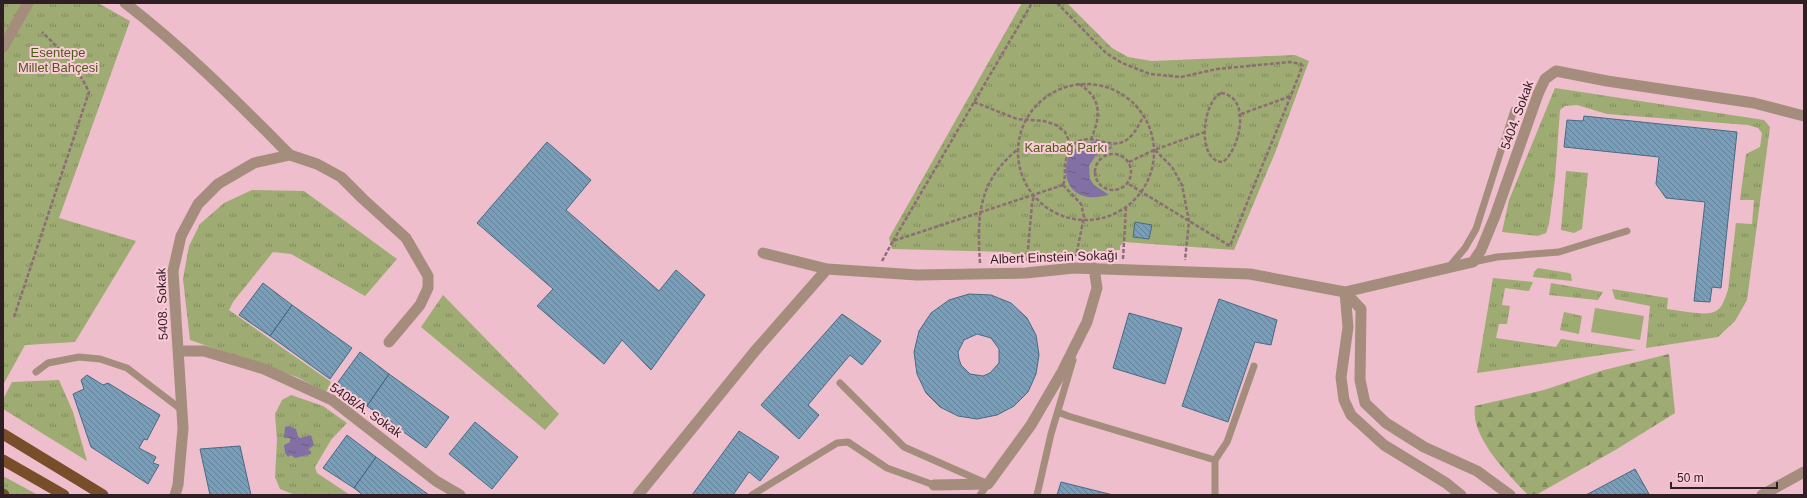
<svg xmlns="http://www.w3.org/2000/svg" width="1807" height="498" font-family="Arial,sans-serif">
<defs>
<pattern id="grass-tufts" width="24" height="20" patternUnits="userSpaceOnUse"><rect width="24" height="20" fill="#9eab73"/><path d="M3 7l-1-3M5 7V3M7 7l1-3M15 17l-1-3M17 17v-4M19 17l1-3" fill="none" stroke="#818b5e"/></pattern>
<pattern id="forest-firs" width="22" height="20" patternUnits="userSpaceOnUse"><rect width="22" height="20" fill="#9eab73"/><path d="M5 1l3.5 6h-7zM16 11l3.5 6h-7z" fill="#818b5e"/></pattern>
<pattern id="water-ripples" width="26" height="14" patternUnits="userSpaceOnUse"><rect width="26" height="14" fill="#8270a4"/><path d="M2 4q2-2 4 0t4 0M15 11q2-2 4 0t4 0" fill="none" stroke="#6b5b85"/></pattern>
<pattern id="building-back-hatch" width="6" height="6" patternUnits="userSpaceOnUse"><rect width="6" height="6" fill="#789eb9"/><path d="M-1 5l2 2M0 0l6 6M5-1l2 2" fill="none" stroke="#638096"/></pattern>
</defs>
<rect width="100%" height="100%" fill="#eebecc"/>
<!-- grass -->
<path fill="url(#grass-tufts)" d="M3,3H98L130,21L59,218L136,241L75,342L25,345L3,385Z
M1022,3H1067L1112,48L1128,57L1152,61L1295,55L1309,61L1275,153L1234,250L1124,242L1120,246V250H1117L1113,255L1019,258L1010,252L892,249L889,238Z
M1555,88L1764,120L1770,127L1747,300L1735,321L1718,337L1646,348L1650,306L1615,299L1612,289L1668,298L1667,309C1678,310 1708,317 1716,311C1723,307 1725,298 1728,290L1736,223L1752,224L1754,200H1740L1746,154L1760,147L1762,133L1758,128L1748,125L1607,114L1577,105L1565,106L1560,110L1555,179L1549,224L1546,233L1538,236L1502,232L1509,200Z
M1566,171L1588,173L1582,229L1574,233L1561,230Z
M252,190L304,191L397,259L365,296L291,254L273,252L233,302L229,310L331,382L326,392L297,377L190,340L183,279L189,246L200,224L224,203Z
M1538,268L1569,273L1571,274L1572,281L1533,277L1534,272Z
M1493,278L1533,282L1529,291L1505,288L1502,305L1510,306L1507,324H1499L1496,338L1556,347L1561,339L1636,350L1477,373Z
M1551,283L1603,292L1598,300L1549,295Z
M443,295L559,414L545,430L421,327Z
M1564,312L1582,316L1579,334L1560,330Z
M59,380L73,412L87,461L3,409V399L12,382Z
M291,395L323,406L347,423L331,440L315,467L317,473L350,495H295L280,489L275,477L277,440L275,414L282,400Z
M3,476L38,495H11L3,491Z"/>
<!-- forest -->
<path fill="url(#forest-firs)" d="M1669,354L1675,413L1617,449L1536,495H1528C1508,474 1470,437 1475,406L1544,390L1604,370Z"/>
<!-- garden -->
<path fill="#9eab73" d="M1595,308L1644,316L1640,340L1591,332Z"/>
<!-- water -->
<path fill="url(#water-ripples)" d="M1096,141L1113,148L1096,155L1089,166L1090,179L1094,185L1109,195C1099,197 1090,199 1081,195C1062,188 1061,157 1078,147C1084,143 1090,143 1096,141Z
M289,426L296,429L298,436L300,438L311,435L314,445L308,450L311,451V454L295,458L291,455L288,457L285,453L284,445L290,442V438H284L285,427Z"/>
<!-- building -->
<path fill="url(#building-back-hatch)" stroke="#466b84" fill-rule="evenodd" d="M1584,116L1737,132L1721,288L1712,287L1710,302L1694,301L1705,202L1666,198L1656,184L1659,157L1564,147L1567,120L1583,121Z
M547,142L591,180L566,210L659,291L676,270L705,295L651,370L622,340L604,364L537,306L553,289L477,223Z
M1135,222L1152,225L1149,239L1133,237Z
M263,283L292,305L270,336L239,315Z
M969,294L991,295L1011,303L1027,318L1036,335L1039,355L1036,374L1028,392L1014,406L997,415L977,419L958,416L940,407L926,393L917,374L914,352L919,331L931,313L949,300ZM977,334L991,338L999,349V363L990,373L983,376L970,374L961,365L959,359L958,352L964,340Z
M1219,299L1277,320L1271,345L1255,342L1228,422L1182,406Z
M292,305L352,348L330,379L270,336Z
M1129,313L1182,328L1165,384L1113,368Z
M842,314L881,341L862,365L850,355L808,405L819,415L799,439L761,405Z
M360,352L389,374L367,406L336,385Z
M389,374L449,417L426,448L367,406Z
M87,375L103,385L108,383L160,415L147,440L144,439L139,448L156,457L153,463L159,465L148,484L91,447L73,394L84,389L81,380Z
M475,422L518,457L492,489L449,454Z
M739,431L779,457L760,481L749,472L733,495H692Z
M347,435L376,457L354,488L323,468Z
M240,446L251,495H210L200,449Z
M376,457L429,495H363L354,488Z
M1635,469L1649,494L1586,495Z
M1061,482L1113,495H1057Z"/>
<g fill="none" stroke-linecap="round" stroke-linejoin="round">
<!-- path -->
<path stroke="#8d6c76" stroke-width="2.5" stroke-dasharray="4 2" stroke-linecap="butt" d="M1057,3L1106,53L1122,63L1150,74L1181,77L1217,69L1290,62L1301,64L1302,67C1279,127 1253,186 1230,246L1127,183
M1018 152a68 68 0 1 1 136 0a68 68 0 1 1-136 0Z
M1079,84C1102,98 1101,116 1091,139
M1221,93C1252,97 1240,149 1223,162C1196,162 1202,102 1221,93Z
M974,102L1017,119L1044,121L1056,125L1065,132L1072,147
M1241,114L1291,96
M1155,150L1172,167L1182,185L1189,221L1185,260
M1095 172a18 18 0 1 1 36 0a18 18 0 1 1-36 0Z
M1129,162L1154,150L1205,132
M1063,185C1067,174 1062,166 1069,152C1081,127 1103,147 1119,143C1131,141 1138,127 1143,117
M1063,185L1081,204L1084,217L1076,256
M893,241L1032,3
M1123,259L1126,208
M882,261L893,241L1063,185
M1027,261L1032,204L1034,196
M980,263C977,215 978,182 1018,149
M14,317L89,92C78,68 60,49 42,32"/>
<!-- service -->
<path stroke="#a48d7c" stroke-width="7" d="M1473,262L1497,257L1559,252L1627,231
M1449,267L1465,248L1476,229L1514,110
M36,372L48,363L79,357L100,359L127,368L182,410
M840,383L904,447L988,484L980,495
M1058,412L1068,416L1215,460
M752,495L837,443L848,442L887,468L934,485
M1037,495L1051,434L1073,360
M1215,495V460L1227,442L1254,366"/>
<!-- minor -->
<path stroke="#a48d7c" stroke-width="11" d="M125,3C185,49 237,102 290,155
M763,253L827,269L917,275L1026,273L1074,268L1250,274L1345,292L1473,262L1481,250L1495,216L1538,94L1545,79L1556,71L1607,81L1754,103L1804,116
M178,351H204L264,369L332,400L436,481L460,495
M934,485L988,484L1031,425L1062,372L1087,322L1097,288L1094,268
M175,495L178,485L183,428L173,271L181,236L198,204L218,184L254,163L290,155L317,164L341,177L363,199L406,238L428,276V288L420,305L389,342
M638,495L755,351L827,269
M1461,495L1446,483L1384,445L1351,415L1344,400L1341,377L1348,327L1345,292L1361,309L1360,380L1365,403L1386,423L1424,447L1477,471L1510,495
M1762,495L1804,472"/>
<!-- tertiary -->
<path stroke="#a48d7c" stroke-width="11" d="M3,47L28,3"/>
<!-- trunk -->
<path stroke="#784e2a" stroke-width="11" d="M3,434L103,495
M3,460L64,495
M3,494L4,495"/>
</g>
<g text-anchor="middle" dominant-baseline="central" stroke-width="4" stroke-linejoin="round" paint-order="stroke">
<!-- park labels -->
<g font-size="13" fill="#505c1c" stroke="#fbcbd8">
<text x="58" y="52">Esentepe<tspan x="58" dy="15">Millet Bahçesi</tspan></text>
<text x="1066" y="147">Karabağ Parkı</text>
</g>
<!-- street labels -->
<g font-size="13" fill="#2f1e23" stroke="#fbcbd8">
<text transform="translate(1517 115) rotate(-70)">5404. Sokak</text>
<text transform="translate(1054 257) rotate(-2)">Albert Einstein Sokağı</text>
<text transform="translate(162 304) rotate(-92)">5408. Sokak</text>
<text transform="translate(366 410) rotate(35)">5408/A. Sokak</text>
</g>
</g>
<!-- border -->
<rect width="1807" height="498" fill="none" stroke="#2f1e23" stroke-width="8"/>
<!-- scale -->
<path d="M1671 482v6h106v-6" fill="none" stroke="#2f1e23" stroke-width="2"/>
<text x="1677" y="482" font-size="12" fill="#2f1e23" stroke="#fbcbd8" stroke-width="3" paint-order="stroke">50 m</text>
</svg>
